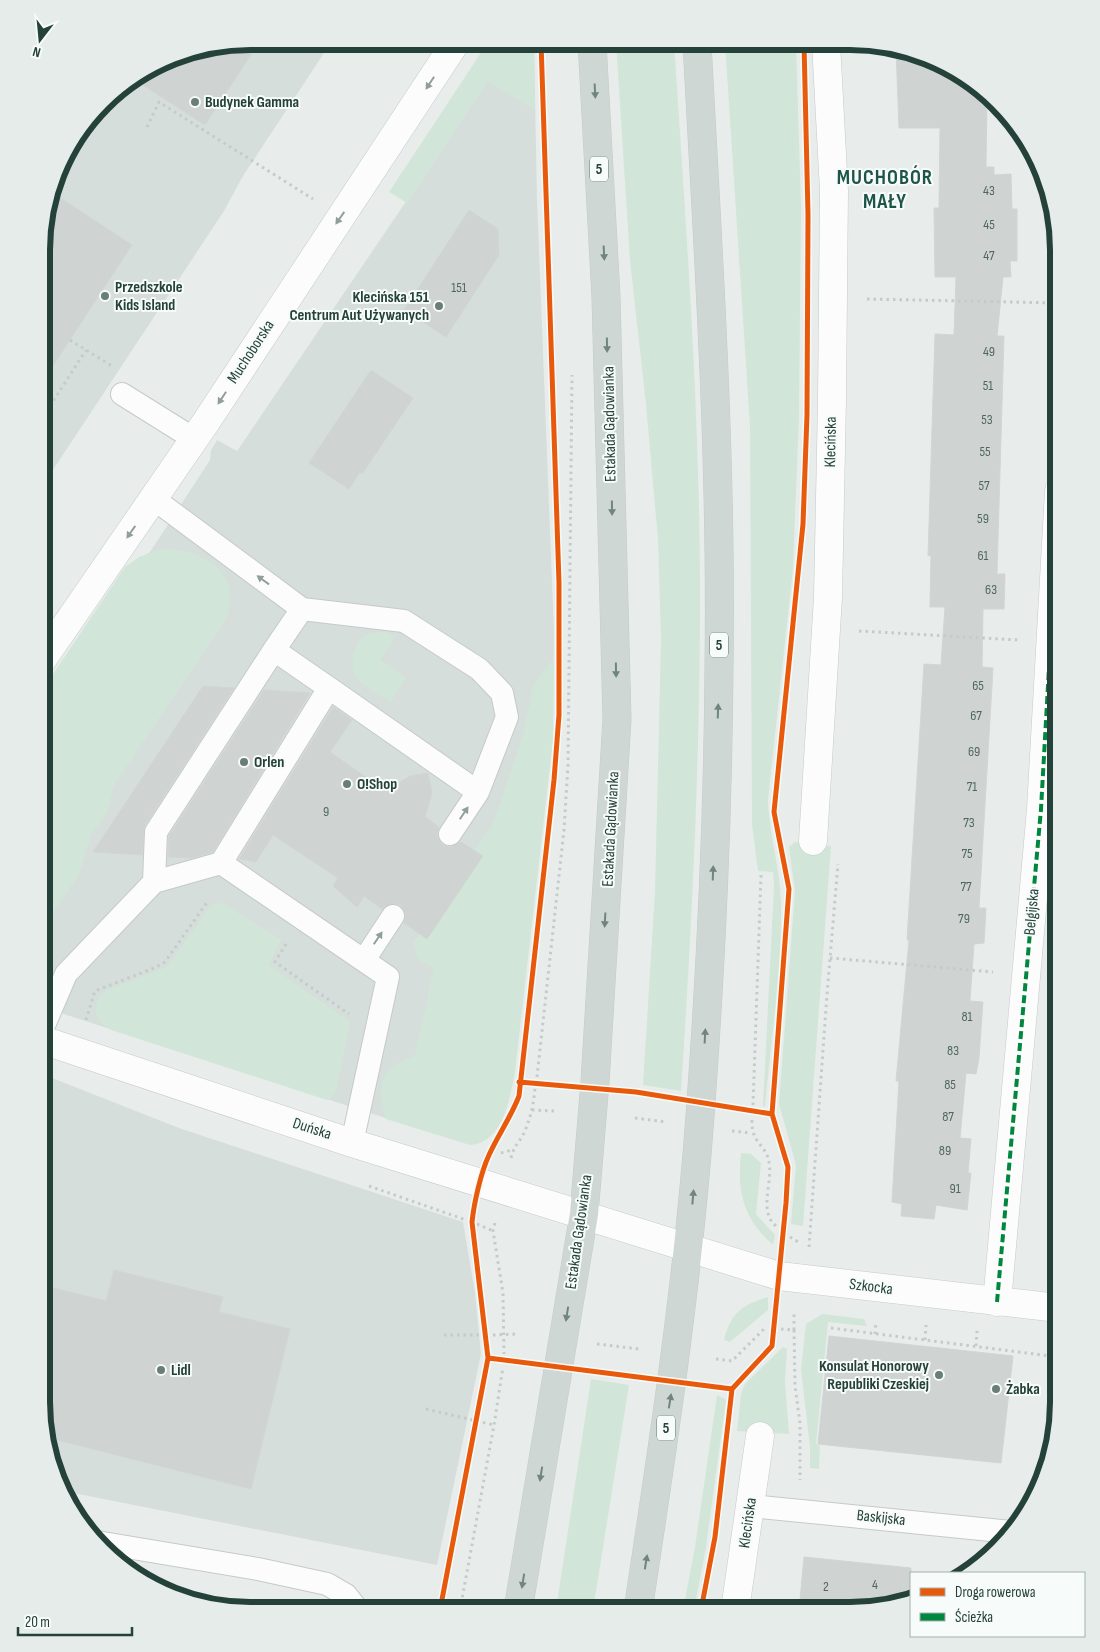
<svg xmlns="http://www.w3.org/2000/svg" width="1100" height="1652" font-family="'Sofia Sans Condensed',sans-serif">
<rect width="100%" height="100%" fill="#e8edeb"/>
<!-- built -->
<path fill="#d6dedb" d="M250,41H332L243,176L224,211L43,485V222L69,146L113,93L183,52Z
M514,42H534L537,199L554,632L553,700L464,950L438,1135L42,1007V691L125,567L150,552L210,460L211,450L217,440L237,451Z
M42,1074L179,1128L463,1222L475,1293L481,1354L437,1565L63,1491L57,1482L41,1402Z"/>
<!-- green -->
<path fill="#d1e6d8" d="M488,42H534L535,110L488,81L407,203L389,192Z
M616,42H674C686,226 700,411 700,596C700,761 692,926 681,1091L643,1085L655,891L661,640L658,540L646,404L630,261Z
M725,43H796L801,207L799,417L793,568L768,800C769,834 780,867 781,902C782,970 771,1039 765,1107L763,1106L774,885L773,872L758,871L752,825L750,426Z
M162,549C207,549 246,576 223,624L115,783L106,814L92,833L79,874L42,929V691L125,567L139,557Z
M386,632L396,636L380,660L406,678L390,702C380,695 366,688 358,679C347,665 353,640 370,633C375,632 381,632 386,632Z
M551,662L554,664L553,740L515,1072C510,1098 503,1143 470,1145L386,1119C376,1085 380,1068 415,1056L434,968L418,959L414,943L419,934L426,939L482,856L474,850L493,824L522,739L534,685Z
M795,842L831,846L803,1226L791,1224L796,1165L779,1104L795,891L789,847Z
M216,903L224,904L281,940L268,965L350,1022L336,1091L334,1095L327,1100L111,1030L98,1020C94,1008 96,998 107,990L167,967L211,906Z
M741,1153L751,1154L761,1163L756,1214L775,1235L773,1245C743,1218 737,1192 741,1153Z
M768,1297V1310L730,1342L724,1340C731,1313 741,1305 768,1297Z
M822,1314L864,1319L867,1326L828,1322L816,1444L820,1446L819,1469L810,1468V1448L801,1369L806,1324Z
M783,1347L787,1349L785,1381L789,1434L737,1431L741,1394L745,1384Z
M591,1379L629,1385L593,1610H556Z
M717,1395L726,1400L706,1547L694,1610H683L695,1547Z"/>
<!-- building -->
<path fill="#cfd4d2" stroke="#d1d6d4" d="M250,41H260L205,125L135,80L183,52Z
M896,48L930,57L977,84L987,94L986,167H994V175L1011,174L1012,209H1017V261H1010L1011,277H1003L997,336H1004L997,574H1005L1004,609H983L982,667L993,668L979,908H986L984,943L974,944L970,1001L983,1002L979,1058L976,1074L966,1073L960,1138L971,1139L968,1173H971L967,1210L936,1205L934,1219L901,1216L902,1204L892,1202L899,1081H896L909,940H907L924,664L941,665L945,607H930L931,555L928,556L935,334L954,335L956,277H935L934,208H939L940,128H899Z
M53,193L132,245L43,381V222Z
M469,210L498,229L499,255L446,337L404,310Z
M371,370L413,398L362,474L360,472L349,489L309,463Z
M203,686L234,688L145,825L142,855L93,852Z
M264,690L310,693L213,852L191,858L168,857L169,836Z
M333,707L352,720L330,752L386,791L410,776L428,773L432,793L425,817L439,827L437,834L439,840L443,845L450,847L461,842L483,856L427,939L404,923L406,916L401,905L393,903L382,909L364,896L357,907L333,886L338,878L273,835L256,862L239,859Z
M114,1270L223,1297L219,1312L290,1329L251,1489L49,1438L41,1402V1285L106,1301Z
M829,1336L1013,1356L1001,1463L818,1444Z
M804,1557L911,1568V1599L850,1611H799Z"/>
<g fill="none" stroke-linecap="round" stroke-linejoin="round">
<!-- service casing -->
<g stroke="#c5cac8" stroke-width="24">
<path id="service" d="M122,394L194,439
M154,499L302,609L404,621L479,669L502,693L507,717L478,792L329,688
M450,834L478,792
M221,863L388,977L352,1143
M154,882L156,832L274,650
M364,960L393,916
M42,1030L66,974L154,882L221,863L329,688L274,650L302,609
M751,1506L1011,1532
M97,1542L258,1569L327,1584L346,1595L357,1609"/>
</g>
<!-- minor casing -->
<g stroke="#c5cac8" stroke-width="29">
<path id="minor" d="M42,660L206,422L456,42
M813,841L828,597L832,400L834,191L826,43
M42,1040L352,1143L779,1276L1058,1308
M997,1302L1041,809L1059,491
M735,1610L760,1436"/>
</g>
<!-- primary casing -->
<g stroke="#c3ccc9" stroke-width="29">
<path id="primary" d="M518,1610L584,1214L595,1082L617,719L606,297L592,42
M638,1610C663,1446 688,1282 700,1116C711,967 718,816 719,666C722,458 708,250 697,43"/>
</g>
<!-- path -->
<path stroke="#c3ccca" stroke-width="3" stroke-dasharray="2.5 4" stroke-linecap="butt" d="M147,127L159,102L313,199
M867,299L1059,303
M70,340L112,366
M43,417L86,350
M859,631L1018,640
M286,944L275,962L349,1014
M830,958L993,972
M86,1020L95,991L154,968L165,962L208,901
M537,1077L564,830L568,765L572,375
M753,1105L761,875
M532,1110L554,1111
M635,1118L666,1122
M752,1120C751,1144 766,1144 769,1162C773,1183 758,1211 776,1226
M732,1131L751,1133
M501,1153L512,1150
M511,1158C513,1149 517,1144 522,1137C530,1121 534,1104 535,1087
M369,1186L466,1220
M495,1223L493,1231L503,1293L504,1354
M477,1224L493,1231
M790,1237L800,1243
M809,1247L827,994L838,864
M831,1328L1058,1357
M781,1329L794,1330L795,1386L800,1423V1480
M794,1330V1313
M875,1334L876,1322
M444,1335H481
M493,1335L516,1334
M925,1340L926,1325
M597,1344L639,1349
M976,1346L977,1331
M716,1359L732,1361L766,1327
M426,1409L494,1425
M460,1610L494,1425L503,1367"/>
<!-- service -->
<use href="#service" stroke="#fcfcfc" stroke-width="22"/>
<!-- minor -->
<use href="#minor" stroke="#fcfcfc" stroke-width="28"/>
<!-- primary -->
<use href="#primary" stroke="#cfd7d5" stroke-width="28"/>
<!-- quiet -->
<path stroke="#00873e" stroke-width="4" stroke-dasharray="8 4" stroke-linecap="butt" d="M997,1302L1041,809L1059,491"/>
<!-- cycleway casing -->
<g stroke="#f7fbf9" stroke-width="8">
<path id="cycleway" d="M519,1082L636,1092L772,1114
M488,1358L732,1389
M440,1610L488,1358L472,1222C474,1203 481,1172 489,1155C498,1135 511,1117 519,1096L554,780L559,715V583L541,42
M701,1610L715,1537L732,1389L772,1346L786,1203L788,1167L772,1114L789,889L774,812L803,524L807,415L808,215L804,43"/>
</g>
<!-- cycleway -->
<use href="#cycleway" stroke="#e8590c" stroke-width="5"/>
</g>
<!-- one-way arrows -->
<defs><path id="oneway-solid" d="M-6-.8H1V-3.2L6.5 0L1 3.2V.8H-6Z" transform="scale(1.25)"/></defs>
<g fill="#909f9b">
<use href="#oneway-solid" transform="translate(430 83) rotate(123)"/>
<use href="#oneway-solid" transform="translate(340 218) rotate(125)"/>
<use href="#oneway-solid" transform="translate(222 398) rotate(123)"/>
<use href="#oneway-solid" transform="translate(131 532) rotate(125)"/>
<use href="#oneway-solid" transform="translate(263 580) rotate(-144)"/>
<use href="#oneway-solid" transform="translate(464 813) rotate(-56)"/>
<use href="#oneway-solid" transform="translate(378 938) rotate(-56)"/>
</g>
<g fill="#718580">
<use href="#oneway-solid" transform="translate(595 91) rotate(87)"/>
<use href="#oneway-solid" transform="translate(604 253) rotate(87)"/>
<use href="#oneway-solid" transform="translate(607 345) rotate(89)"/>
<use href="#oneway-solid" transform="translate(612 508) rotate(89)"/>
<use href="#oneway-solid" transform="translate(616 670) rotate(89)"/>
<use href="#oneway-solid" transform="translate(718 711) rotate(-88)"/>
<use href="#oneway-solid" transform="translate(713 873) rotate(-88)"/>
<use href="#oneway-solid" transform="translate(605 920) rotate(93)"/>
<use href="#oneway-solid" transform="translate(705 1036) rotate(-87)"/>
<use href="#oneway-solid" transform="translate(693 1197) rotate(-85)"/>
<use href="#oneway-solid" transform="translate(567 1314) rotate(99)"/>
<use href="#oneway-solid" transform="translate(670 1401) rotate(-81)"/>
<use href="#oneway-solid" transform="translate(541 1474) rotate(99)"/>
<use href="#oneway-solid" transform="translate(646 1562) rotate(-81)"/>
<use href="#oneway-solid" transform="translate(523 1581) rotate(99)"/>
</g>
<!-- markers -->
<g fill="#697e78" stroke="#f7fbf9" stroke-width="2">
<circle cx="195" cy="102" r="5"/>
<circle cx="105" cy="296" r="5"/>
<circle cx="439" cy="306" r="5"/>
<circle cx="244" cy="762" r="5"/>
<circle cx="347" cy="784" r="5"/>
<circle cx="161" cy="1370" r="5"/>
<circle cx="939" cy="1375" r="5"/>
<circle cx="996" cy="1389" r="5"/>
</g>
<g text-anchor="middle" dominant-baseline="central" stroke-width="4" stroke-linejoin="round" paint-order="stroke">
<!-- number labels -->
<g font-size="14" fill="#506761">
<text x="989" y="190">43</text>
<text x="989" y="224">45</text>
<text x="989" y="255">47</text>
<text x="459" y="287">151</text>
<text x="989" y="351">49</text>
<text x="988" y="385">51</text>
<text x="987" y="419">53</text>
<text x="985" y="451">55</text>
<text x="984" y="485">57</text>
<text x="983" y="518">59</text>
<text x="983" y="555">61</text>
<text x="991" y="589">63</text>
<text x="978" y="685">65</text>
<text x="976" y="715">67</text>
<text x="974" y="751">69</text>
<text x="972" y="786">71</text>
<text x="326" y="811">9</text>
<text x="969" y="822">73</text>
<text x="967" y="853">75</text>
<text x="966" y="886">77</text>
<text x="964" y="918">79</text>
<text x="967" y="1016">81</text>
<text x="953" y="1050">83</text>
<text x="950" y="1084">85</text>
<text x="948" y="1116">87</text>
<text x="945" y="1150">89</text>
<text x="955" y="1188">91</text>
<text x="875" y="1584">4</text>
<text x="826" y="1586">2</text>
</g>
<!-- shield labels -->
<g fill="#f7fbf9" stroke="#637a73" stroke-width="1">
<rect x="590" y="156.5" width="18" height="25" rx="4"/>
<rect x="710" y="632.5" width="18" height="25" rx="4"/>
<rect x="657" y="1415.5" width="18" height="25" rx="4"/>
</g>
<g font-size="15" font-weight="bold" fill="#24423a">
<text x="599" y="169">5</text>
<text x="719" y="645">5</text>
<text x="666" y="1428">5</text>
</g>
<!-- poi labels -->
<g font-size="16" font-weight="bold" fill="#24423a" stroke="#f7fbf9" text-anchor="start">
<text x="205" y="102">Budynek Gamma</text>
<text x="115" y="287">Przedszkole<tspan x="115" dy="18">Kids Island</tspan></text>
<text x="429" y="297" text-anchor="end">Klecińska 151<tspan x="429" dy="18">Centrum Aut Używanych</tspan></text>
<text x="254" y="762">Orlen</text>
<text x="357" y="784">O!Shop</text>
<text x="929" y="1366" text-anchor="end">Konsulat Honorowy<tspan x="929" dy="18">Republiki Czeskiej</tspan></text>
<text x="171" y="1370">Lidl</text>
<text x="1006" y="1389">Żabka</text>
</g>
<!-- street labels -->
<g font-size="16" fill="#24423a" stroke="#f7fbf9">
<text transform="translate(251 352) rotate(-57)">Muchoborska</text>
<text transform="translate(610 424) rotate(-91)">Estakada Gądowianka</text>
<text transform="translate(831 442) rotate(-89)">Klecińska</text>
<text transform="translate(611 829) rotate(-87)">Estakada Gądowianka</text>
<text transform="translate(1032 912) rotate(-85)">Belgijska</text>
<text transform="translate(312 1129) rotate(18)">Duńska</text>
<text transform="translate(579 1232) rotate(-82)">Estakada Gądowianka</text>
<text transform="translate(871 1287) rotate(7)">Szkocka</text>
<text transform="translate(881 1518) rotate(6)">Baskijska</text>
<text transform="translate(748 1523) rotate(-82)">Klecińska</text>
</g>
<!-- district labels -->
<g font-size="21" font-weight="bold" letter-spacing="1" fill="#1f5548" stroke="#f7fbf9">
<text x="885" y="177">MUCHOBÓR<tspan x="885" dy="24">MAŁY</tspan></text>
</g>
</g>
<!-- crop -->
<path d="M0 0H1100V1652H0ZM250 50H850A200 200 0 0 1 1050 250V1402A200 200 0 0 1 850 1602H250A200 200 0 0 1 50 1402V250A200 200 0 0 1 250 50Z" fill="#e6ecea" fill-rule="evenodd"/>
<path fill="none" stroke="#24423a" stroke-width="6" d="M250 50H850A200 200 0 0 1 1050 250V1402A200 200 0 0 1 850 1602H250A200 200 0 0 1 50 1402V250A200 200 0 0 1 250 50Z"/>
<!-- legend -->
<rect x="910" y="1572" width="175" height="65" fill="#f7fbf9" stroke="#a3b1ad"/>
<rect x="920" y="1588" width="25" height="8" fill="#e8590c" stroke="#a3b1ad"/>
<text x="955" y="1597" font-size="15" fill="#24423a">Droga rowerowa</text>
<rect x="920" y="1613" width="25" height="8" fill="#00873e" stroke="#a3b1ad"/>
<text x="955" y="1622" font-size="15" fill="#24423a">Ścieżka</text>
<!-- north arrow -->
<g transform="translate(40 40) rotate(196)" stroke="#f7fbf9" stroke-width="4" paint-order="stroke">
<path d="M0-4L9 19L0 12L-9 19Z" fill="#24423a"/>
<text y="-8" font-size="14" font-weight="bold" text-anchor="middle" fill="#24423a">N</text>
</g>
<!-- scale -->
<path d="M18 1627v8h114v-8" fill="none" stroke="#24423a" stroke-width="2.5"/>
<text x="25" y="1627" font-size="15" fill="#24423a" stroke="#f7fbf9" stroke-width="4" paint-order="stroke">20 m</text>
</svg>
